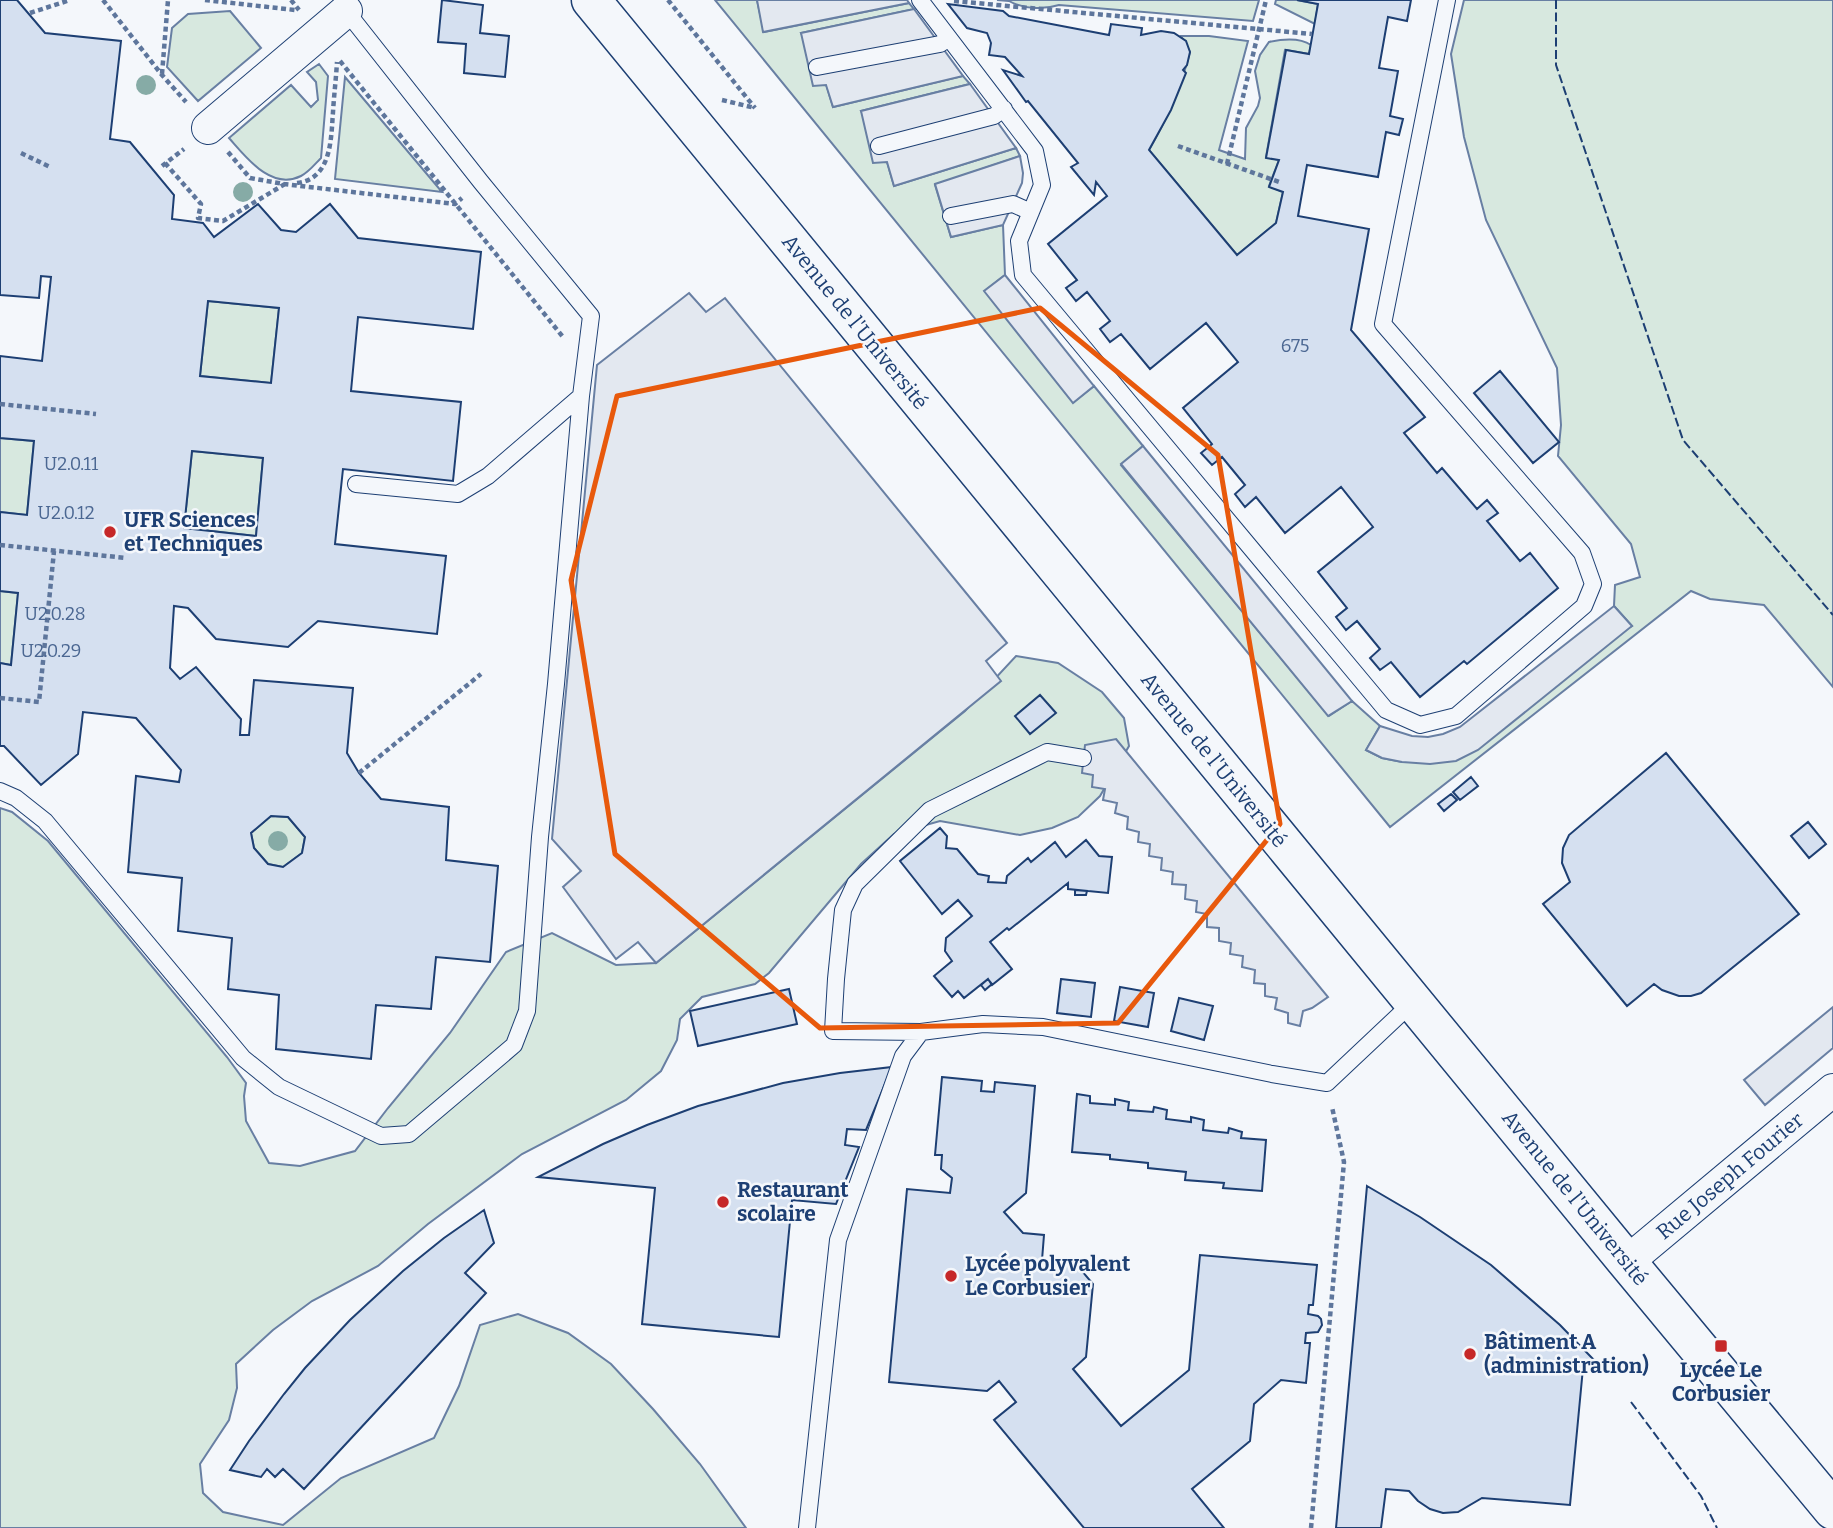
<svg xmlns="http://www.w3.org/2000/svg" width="1833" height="1528" font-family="Bitter,serif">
<rect width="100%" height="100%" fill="#f4f7fb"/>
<!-- green -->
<path fill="#d7e8df" stroke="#687fa3" stroke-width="2" d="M715,0H757L764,32L909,3L914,9L801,33L826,84L833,107L963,76L970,84L861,111L887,162L894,186L1016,148L1020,156L935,185L951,237L1003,225L1005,275L985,291L1073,402L1094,386L1143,446L1121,465L1329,716L1352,701L1380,726L1366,750L1382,758L1402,762L1632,626L1614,606L1615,585L1640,577L1631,544L1558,456L1561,425L1557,368L1486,220L1464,137L1451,54L1464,0H1833V687L1764,605L1710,599L1691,591L1390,827Z
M997,0H1259L1253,21L1059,5C1043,10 1023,9 1009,1Z
M1276,0H1297L1318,4L1315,24L1275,4Z
M230,11L261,48L198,101L167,67L172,28L188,14Z
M1181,36H1209L1248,41L1219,150L1245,159L1246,128L1258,106L1260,98L1255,71L1260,55L1269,42C1283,39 1299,37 1311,45L1309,54L1285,50L1266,157L1279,160L1269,186L1283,192L1276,223L1237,255L1149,150C1167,119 1181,87 1190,52Z
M319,64L328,76L321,158C315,164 309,172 301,176C271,191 246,157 229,138L291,85L311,107L318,100L316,82L307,72Z
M345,77L442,192L335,179Z
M208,301L279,308L271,383L200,376Z
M0,438L34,441L27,515L0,512Z
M192,451L263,458L256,536L184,528Z
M0,591L18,593L11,665L0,663Z
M1016,656L1058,663L1102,692L1124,718L1129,746L1100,796L1078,817L1052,828L1020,835L940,821L894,834L861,864L769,973L755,984L702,997L680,1019L677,1040L661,1071L626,1100L522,1154L428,1224L378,1266L312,1301L273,1330L236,1364L237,1388L229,1420L200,1464L203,1493L223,1512L283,1525L341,1478L434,1438L459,1386L480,1325L518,1314L568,1333L611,1364L653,1409L700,1464L746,1528H0V808L12,812L48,841L227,1057L246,1083L244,1096L246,1121L269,1163L300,1166L355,1151L388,1108L450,1033L506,952L552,933L616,965L656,963L965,711Z
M271,816L288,817L305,837L302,853L283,867L268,864L254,848L251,833Z"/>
<!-- parking -->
<path fill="#e3e8f0" stroke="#687fa3" stroke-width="2" d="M757,0H907L909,3L763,32Z
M914,9L963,76L833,107L826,85L813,86L801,33Z
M970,84L1016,148L894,186L887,162L873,163L861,111Z
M1020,156L1023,173L1022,183L1003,225L951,237L935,184Z
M1005,275L1094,386L1073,403L984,291Z
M689,293L706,312L725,298L1007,643L986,661L1001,681L656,963L638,942L616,959L563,887L581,871L552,839L597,365Z
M1143,446L1352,701L1328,716L1121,464Z
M1614,606L1632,626L1478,750L1456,761L1430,764L1402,762L1382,758L1366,750L1380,726L1412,736L1428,737L1443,734L1460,727Z
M1116,739L1328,997L1312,1008L1303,1011L1300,1026L1288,1023V1013L1275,1009L1277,998L1265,996V984L1254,983L1255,970L1242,967L1243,956L1230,954L1231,943L1219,941V928L1207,927V914L1196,912L1197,901L1185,899L1186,885L1172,884L1173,872L1161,870L1162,858L1149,856L1150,844L1138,842L1139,832L1127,829L1128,817L1115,813L1117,803L1103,800L1105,789L1092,787L1093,775L1082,773L1085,745Z
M1833,1007V1048L1765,1105L1744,1080Z"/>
<!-- building -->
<path fill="#d5e0f0" stroke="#1d3f73" stroke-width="2" fill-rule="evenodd" d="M0,0H17L45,33L121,41L110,139L130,142L174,195L172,219L203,223L214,237L258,204L281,230L296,232L330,204L358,238L481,252L473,329L358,317L351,391L461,402L453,481L343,469L335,544L446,556L437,634L318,621L288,647L216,639L188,608L174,606L170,668L180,679L196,667L241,719L240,735H249L254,680L353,688L347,753L359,773L381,799L449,807L446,860L498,866L490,962L436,957L431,1009L376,1005L371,1059L276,1049L279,995L228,989L232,938L178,931L182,878L128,872L136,776L179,782L181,770L136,718L83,712L78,754L41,785L4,746H0V663L11,665L18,593L0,591V512L27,515L34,441L0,438V356L42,361L51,277L41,276L39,298L0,295ZM208,301L279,308L271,383L200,376ZM192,451L263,458L256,536L184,528ZM271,816L288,817L305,837L302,853L283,867L268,864L254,848L251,833Z
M442,0L483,5L480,33L509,36L505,77L464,73L466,44L438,42Z
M1297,0H1411L1407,21L1388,17L1379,68L1398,71L1390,116L1403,119L1399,135L1386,132L1378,177L1307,165L1298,216L1369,229L1351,330L1425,417L1404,433L1437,473L1442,468L1477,509L1487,500L1498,513L1487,521L1520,561L1530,553L1558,588L1467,664L1464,661L1420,697L1391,662L1380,670L1370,658L1380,649L1357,621L1346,630L1336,617L1347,608L1318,572L1373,527L1341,487L1285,533L1256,497L1245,507L1235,494L1245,485L1222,457L1212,465L1201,453L1212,444L1183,408L1238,362L1206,323L1150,369L1121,334L1110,342L1100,329L1110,321L1087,292L1076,301L1066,288L1077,280L1048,244L1107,196L1096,182L1094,195L1071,167L1078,163L1028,101L1026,102L1003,70L1022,76L1005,57L989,55L991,43L987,33L967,28L948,4L1003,11L1009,16L1109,35L1111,24L1142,28L1141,35L1161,31L1174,33L1186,41L1190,52L1187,65L1183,70L1186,73L1171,110L1149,150L1237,255L1276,223L1283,192L1269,187L1279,160L1266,158L1286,50L1309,54L1318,4Z
M1500,371L1559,442L1533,463L1474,393Z
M1040,695L1056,713L1030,734L1015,716Z
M1666,753L1799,914L1701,993L1691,996H1679L1662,990L1654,984L1627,1006L1543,904L1570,882L1562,863L1563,848L1569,835Z
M1471,777L1478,786L1460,800L1453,792Z
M1451,794L1457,800L1444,811L1438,804Z
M1808,822L1826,844L1809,858L1791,836Z
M940,828L947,836L946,848L957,849L978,874L989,876L988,882L1006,883L1007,876L1028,858L1031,862L1055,842L1066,857L1086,840L1099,856L1112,857L1108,893L1068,889V883L1009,930L1007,928L990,942L1012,969L992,985L988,979L964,998L958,991L952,997L934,976L952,961L945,951L946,938L972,916L958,900L942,914L900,861Z
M1075,890L1087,891L1086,895H1075Z
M988,979L992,984L985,990L981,985Z
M1061,979L1095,983L1091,1017L1057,1013Z
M1120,987L1154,993L1148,1027L1114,1021Z
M789,989L797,1024L698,1046L690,1011Z
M1179,998L1213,1006L1204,1040L1171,1031Z
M892,1067L866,1130L847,1129L845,1145L859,1147L836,1204L792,1200L779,1337L642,1324L655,1188L538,1177L603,1144L647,1125L698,1106L783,1083L840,1073Z
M942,1077L982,1081L981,1091L994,1092L995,1082L1035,1086L1026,1193L1004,1212L1023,1233L1044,1235L1042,1260L1076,1264L1093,1284L1086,1357L1073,1369L1121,1426L1189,1370L1200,1255L1317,1265L1313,1305H1309L1308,1314L1318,1316L1321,1319L1322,1325L1318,1332L1306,1333L1305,1343H1310L1306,1383L1281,1380L1254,1404L1250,1441L1192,1489L1224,1528H1084L994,1420L1016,1402L999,1381L987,1391L889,1382L907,1189L950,1193L952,1178L941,1169L942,1155H935Z
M1077,1094L1090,1096V1103L1115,1105V1099L1129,1102L1128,1110L1153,1112L1154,1107L1167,1110L1166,1119L1191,1122V1117L1204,1120L1203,1130L1228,1133L1229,1128L1242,1132L1241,1138L1266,1140L1262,1191L1223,1188L1224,1183L1185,1180L1186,1172L1148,1168V1163L1110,1159V1155L1072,1152Z
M1367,1186L1420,1217L1491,1265L1560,1325L1593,1359L1583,1368L1570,1505L1482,1498L1458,1512L1443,1513L1430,1509L1418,1501L1409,1491L1386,1489L1381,1528H1336Z
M484,1210L494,1243L465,1273L486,1293L304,1489L283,1469L275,1477L267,1469L261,1477L230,1470L249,1441L284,1394L305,1368L350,1320L403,1271L444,1238Z"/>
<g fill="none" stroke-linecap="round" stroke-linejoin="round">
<!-- lane casing -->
<g stroke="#1d3f73" stroke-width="18">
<path id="lane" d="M920,0L1035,151L1042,185L1019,241L1023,275L1386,710L1420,725L1456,716L1584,606L1593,584L1582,553L1383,324L1447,0
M817,67L940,44L949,38
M879,146L994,116L1004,109
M951,216L1013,204L1031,212
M356,484L458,494L488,476L581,396
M1083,758L1047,752L930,810L855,884L843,910L836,979L833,1031L921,1032L983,1024L1043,1027L1272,1074L1327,1083L1413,1002
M0,791L16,798L45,821L243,1058L279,1087L381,1136L409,1134L514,1045L527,1011L540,837L556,684L581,396L591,316L481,182L343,7
M807,1528L838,1240L903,1056L921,1032"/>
</g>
<!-- street casing -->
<g stroke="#1d3f73" stroke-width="34">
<path id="street" d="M208,128L346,11
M1627,1262L1833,1090"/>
</g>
<!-- secondary casing -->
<g stroke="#1d3f73" stroke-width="41">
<path id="secondary" d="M591,0L1627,1262L1833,1510"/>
</g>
<!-- path -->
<path stroke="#5e769c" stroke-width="4.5" stroke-dasharray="5 3.5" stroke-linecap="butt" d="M103,0L162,75L186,102
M205,0L295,10
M291,0L299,10
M668,0L755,108
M954,1L1312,34
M30,13L70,0
M340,61L563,337
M162,74L168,0
M722,100L755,108
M1178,146L1282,183
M228,152L250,178L284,184L455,204L462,198
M21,153L50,167
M165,163L201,204L198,218L223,221L285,184
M1227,164L1266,0
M162,166L184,149
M297,183C332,179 331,138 333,112C334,95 336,79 337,62
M0,404L96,414
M0,545L126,558
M0,698L39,702L54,551
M359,773L481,674
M1311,1528L1344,1162L1332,1107"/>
<!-- lane -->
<use href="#lane" stroke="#f4f7fb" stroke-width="16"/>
<!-- street -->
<use href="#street" stroke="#f4f7fb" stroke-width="32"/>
<!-- secondary -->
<use href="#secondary" stroke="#f4f7fb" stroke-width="38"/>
<!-- fence -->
<path stroke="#1d3f73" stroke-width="2" stroke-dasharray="9 3.5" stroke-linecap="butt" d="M1556,0V65L1683,440L1833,615
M1631,1402L1701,1496L1717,1528"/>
</g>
<!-- trees -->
<g fill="#86aba6">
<circle cx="146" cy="85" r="10"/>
<circle cx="243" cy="192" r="10"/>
<circle cx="278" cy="841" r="10"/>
</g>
<!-- marked area -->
<path fill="none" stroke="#e8590c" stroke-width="5" stroke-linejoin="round" d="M1040,308L1218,455L1280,824L1118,1023L820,1028L615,854L571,580L617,396Z"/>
<!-- markers -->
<g fill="#c62828" stroke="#f4f7fb" stroke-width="2.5">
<circle cx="110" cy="532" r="7"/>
<circle cx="723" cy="1202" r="7"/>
<circle cx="951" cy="1276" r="7"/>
<rect x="1714" y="1339" width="14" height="14" rx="3.5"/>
<circle cx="1470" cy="1354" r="7"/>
</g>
<g text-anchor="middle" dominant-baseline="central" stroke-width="5" stroke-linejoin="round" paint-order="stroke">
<!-- number labels -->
<g font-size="18" fill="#4b6792">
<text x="1295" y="346">675</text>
<text x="71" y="464">U2.0.11</text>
<text x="66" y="513">U2.0.12</text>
<text x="55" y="614">U2.0.28</text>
<text x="51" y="651">U2.0.29</text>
</g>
<!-- street labels -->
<g font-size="21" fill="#1d3f73" stroke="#f4f7fb">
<text transform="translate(855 322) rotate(51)">Avenue de l'Université</text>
<text transform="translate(1214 760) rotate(51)">Avenue de l'Université</text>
<text transform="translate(1730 1176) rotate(-40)">Rue Joseph Fourier</text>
<text transform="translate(1575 1198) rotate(51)">Avenue de l'Université</text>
</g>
<!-- poi labels -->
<g font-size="21" font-weight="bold" fill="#1d3f73" stroke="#f4f7fb" text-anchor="start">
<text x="124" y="520">UFR Sciences<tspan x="124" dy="24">et Techniques</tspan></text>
<text x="737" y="1190">Restaurant<tspan x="737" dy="24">scolaire</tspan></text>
<text x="965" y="1264">Lycée polyvalent<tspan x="965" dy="24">Le Corbusier</tspan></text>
<text x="1484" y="1342">Bâtiment A<tspan x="1484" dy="24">(administration)</tspan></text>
<text x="1721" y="1370" text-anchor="middle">Lycée Le<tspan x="1721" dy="24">Corbusier</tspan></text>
</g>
</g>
</svg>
